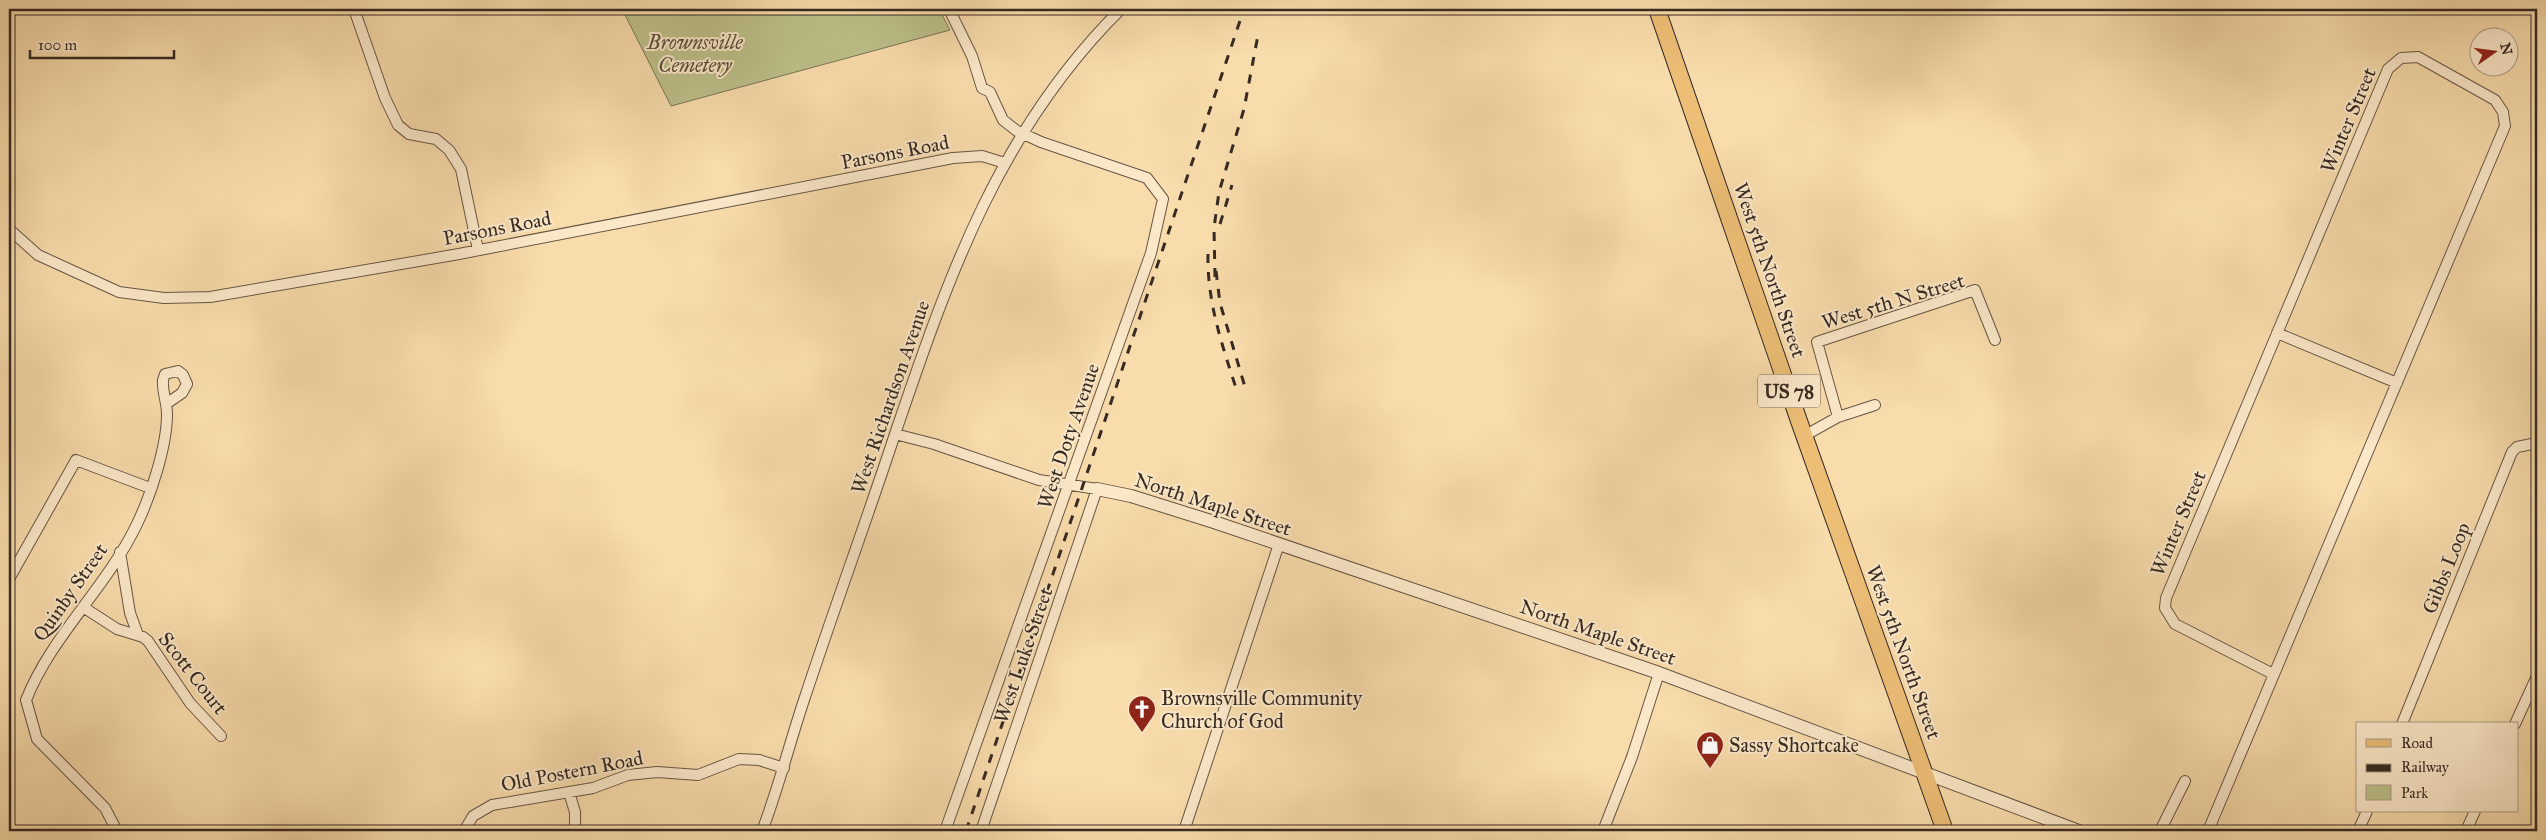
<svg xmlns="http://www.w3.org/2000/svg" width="2546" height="840" font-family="'IM FELL Great Primer',serif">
<rect width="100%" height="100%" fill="#f9dcac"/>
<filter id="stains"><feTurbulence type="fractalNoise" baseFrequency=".004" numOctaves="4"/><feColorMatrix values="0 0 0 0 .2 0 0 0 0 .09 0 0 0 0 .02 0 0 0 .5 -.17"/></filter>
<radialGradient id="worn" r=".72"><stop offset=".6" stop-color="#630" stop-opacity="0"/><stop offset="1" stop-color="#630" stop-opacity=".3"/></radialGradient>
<!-- green -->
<path fill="#bdc08a" stroke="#7a7556" d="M622,9H939L950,30L671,106Z"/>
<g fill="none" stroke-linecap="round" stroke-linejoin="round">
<!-- minor casing -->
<g stroke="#675644" stroke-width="12">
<path id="minor" d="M354,9L385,98L398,125L409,134L436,139L449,150L461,169L478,250
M9,229L38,255L119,292L164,298L210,297L459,254L953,158L982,156L1005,163
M2277,333L2397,383
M1838,417L1817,342L1975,290L1995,340
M895,434L934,444L1039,480L1097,489L981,831
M1804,436L1838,417L1875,405
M120,552L130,613L138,635
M9,579L76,460L150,488
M83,607L117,629L143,637L148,641L190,703L221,736
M2402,724L2512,452L2517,447L2537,443
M2515,724L2537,676
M569,792L575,812V831
M117,831L105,808L37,739L26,700C52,635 107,587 137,524C151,495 167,446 167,414C167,402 162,392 163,380L165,374L178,371L183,375L187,384L182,393L166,404
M464,831L473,816L492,805L593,788L628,775L657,772L698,775L739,759L759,760L784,768
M762,831C779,787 790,741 805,697C834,609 866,522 895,434C949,275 999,130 1121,9
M945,831L1151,253L1163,199L1147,178L1041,142L1017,131L1003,120L990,92L982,88L972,56L949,9
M1184,831L1279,544
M1603,831L1632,757L1659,673
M2160,831L2185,781
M2208,831L2505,126L2503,112L2495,100L2418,57L2401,58L2388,69L2166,598L2165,608L2175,624L2273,674
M2358,831L2367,811
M2466,831L2475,811"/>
</g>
<!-- tertiary casing -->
<g stroke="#675644" stroke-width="14">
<path id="tertiary" d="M1097,489L1131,496L1214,522L1659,673L2079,831"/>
</g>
<!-- primary casing -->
<g stroke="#362a22" stroke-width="18">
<path id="primary" d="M1657,9L1799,421L1945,831"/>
</g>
<!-- minor -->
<use href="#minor" stroke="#fbe8c9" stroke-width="10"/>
<!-- tertiary -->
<use href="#tertiary" stroke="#fbe8c9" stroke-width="12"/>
<!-- primary -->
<use href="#primary" stroke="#ecbe76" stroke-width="16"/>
<!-- rail -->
<path stroke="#362a22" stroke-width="3" stroke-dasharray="9 9" stroke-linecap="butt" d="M1220,224L1232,185
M1208,254C1207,302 1222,345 1237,391
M1216,271L1220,303L1245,387
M1215,277L1214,228L1219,192L1244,109L1258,35
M966,831L1244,9"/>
</g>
<!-- icons -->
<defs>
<g id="church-pin" transform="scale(1.4375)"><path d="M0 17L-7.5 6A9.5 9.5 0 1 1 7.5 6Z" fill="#8f2418" stroke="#fbe8c9"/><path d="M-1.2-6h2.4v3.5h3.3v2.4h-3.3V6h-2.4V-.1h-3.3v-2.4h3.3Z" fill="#fff"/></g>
<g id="shop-pin" transform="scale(1.4375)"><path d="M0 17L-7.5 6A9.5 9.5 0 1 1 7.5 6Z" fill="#8f2418" stroke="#fbe8c9"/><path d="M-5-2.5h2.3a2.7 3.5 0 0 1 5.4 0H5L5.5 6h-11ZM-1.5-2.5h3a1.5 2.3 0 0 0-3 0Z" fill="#fff"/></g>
</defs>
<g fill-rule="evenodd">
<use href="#church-pin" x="1142" y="709"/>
<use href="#shop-pin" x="1710" y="745"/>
</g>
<g text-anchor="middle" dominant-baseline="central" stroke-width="4" stroke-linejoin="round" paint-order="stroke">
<!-- shield labels -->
<rect fill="#fbe8c9" stroke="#716354" stroke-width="1" x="1758" y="374.5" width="62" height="33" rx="4"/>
<g font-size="19" font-weight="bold" fill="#362a22">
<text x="1789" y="391">US 78</text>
</g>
<!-- park labels -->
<g font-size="20" font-style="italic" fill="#58503c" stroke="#fbe8c9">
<text x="695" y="42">Brownsville<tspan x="695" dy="23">Cemetery</tspan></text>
</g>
<!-- street labels -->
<g font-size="20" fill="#362a22" stroke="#fbe8c9">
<text transform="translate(2348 120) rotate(-67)">Winter Street</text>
<text transform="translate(895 152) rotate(-11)">Parsons Road</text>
<text transform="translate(497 228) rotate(-11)">Parsons Road</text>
<text transform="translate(1770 270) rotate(71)">West 5th North Street</text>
<text transform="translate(1893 301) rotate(-17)">West 5th N Street</text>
<text transform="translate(890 397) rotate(-71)">West Richardson Avenue</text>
<text transform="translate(1068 436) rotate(-71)">West Doty Avenue</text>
<text transform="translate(1213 504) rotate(18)">North Maple Street</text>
<text transform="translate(2178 523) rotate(-67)">Winter Street</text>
<text transform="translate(2446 568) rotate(-68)">Gibbs Loop</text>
<text transform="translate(70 592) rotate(-55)">Quinby Street</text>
<text transform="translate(1598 632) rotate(19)">North Maple Street</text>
<text transform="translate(1904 652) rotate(70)">West 5th North Street</text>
<text transform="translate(1023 655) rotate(-71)">West Luke Street</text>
<text transform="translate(193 673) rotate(52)">Scott Court</text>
<text transform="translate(572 771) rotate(-11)">Old Postern Road</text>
</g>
<!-- poi labels -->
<g font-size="20" fill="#362a22" stroke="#fbe8c9" text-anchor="start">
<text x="1161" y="698">Brownsville Community<tspan x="1161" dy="23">Church of God</tspan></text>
<text x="1729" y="745">Sassy Shortcake</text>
</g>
</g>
<!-- margin -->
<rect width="2546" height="840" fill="none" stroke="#f9dcac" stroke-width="30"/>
<rect x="10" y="10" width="2526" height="820" fill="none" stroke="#362a22" stroke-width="2.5"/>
<rect x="15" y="15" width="2516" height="810" fill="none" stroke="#362a22"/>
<!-- legend -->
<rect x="2356" y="722" width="162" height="90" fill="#fbe8c9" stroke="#ac9c86"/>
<rect x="2366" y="739" width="25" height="8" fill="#ecbe76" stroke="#ac9c86"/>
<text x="2401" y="748" font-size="15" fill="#362a22">Road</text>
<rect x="2366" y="764" width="25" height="8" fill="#362a22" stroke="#ac9c86"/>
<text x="2401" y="772" font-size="15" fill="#362a22">Railway</text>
<rect x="2366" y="785" width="25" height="15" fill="#bdc08a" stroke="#ac9c86"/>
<text x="2401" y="798" font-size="15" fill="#362a22">Park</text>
<!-- north arrow -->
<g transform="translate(2494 52) rotate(76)"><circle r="24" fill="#fbe8c9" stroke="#ac9c86"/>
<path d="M0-4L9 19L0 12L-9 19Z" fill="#8f2418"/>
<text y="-8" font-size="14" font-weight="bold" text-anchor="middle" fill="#362a22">N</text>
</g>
<!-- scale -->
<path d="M30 50v8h144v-8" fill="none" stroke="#362a22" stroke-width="2.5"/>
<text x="38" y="50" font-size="15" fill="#362a22" stroke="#fbe8c9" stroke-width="4" paint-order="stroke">100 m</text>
<rect width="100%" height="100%" filter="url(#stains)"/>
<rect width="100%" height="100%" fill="url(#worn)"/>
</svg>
